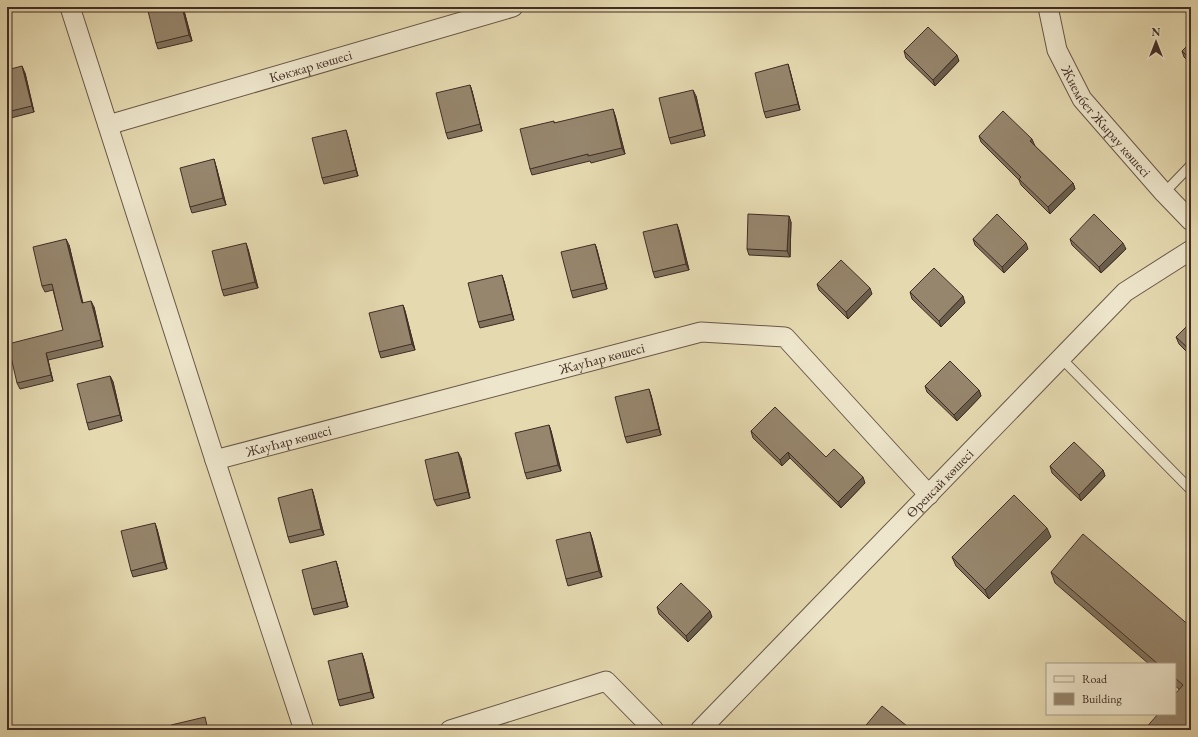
<svg xmlns="http://www.w3.org/2000/svg" width="1198" height="737" font-family="'EB Garamond',serif">
<rect width="100%" height="100%" fill="#e5d9b0"/>
<filter id="stains"><feTurbulence type="fractalNoise" baseFrequency=".005" numOctaves="4"/><feColorMatrix values="0 0 0 0 .2 0 0 0 0 .09 0 0 0 0 .02 0 0 0 .5 -.17"/></filter>
<radialGradient id="worn" r=".72"><stop offset=".6" stop-color="#630" stop-opacity="0"/><stop offset="1" stop-color="#630" stop-opacity=".3"/></radialGradient>
<g fill="none" stroke-linecap="round" stroke-linejoin="round">
<!-- lane casing -->
<g stroke="#695848" stroke-width="11">
<path id="lane" d="M1164,193L1191,165
M1061,358L1191,490"/>
</g>
<!-- street casing -->
<g stroke="#695848" stroke-width="21">
<g id="street">
<path d="M70,7L215,460L304,730"/>
<path id="s1" d="M1048,7L1057,50L1082,99L1164,193L1191,221"/>
<path id="s2" d="M108,125L513,7"/>
<path id="s3" d="M215,460L701,332L785,337L929,495"/>
<path d="M450,730L606,681L654,730"/>
<path id="s4" d="M700,730L1125,292L1191,250"/>
</g>
</g>
<!-- lane -->
<use href="#lane" stroke="#eee6cc" stroke-width="9"/>
<!-- street -->
<use href="#street" stroke="#eee6cc" stroke-width="19"/>
</g>
<!-- wall -->
<path fill="#81735e" stroke="#402d25" d="M183,7L192,41L158,49L156,43Z
M1191,42V64L1184,57L1182,51Z
M904,51L959,61L935,86L906,58Z
M7,70L25,73L34,112L7,119Z
M790,71L800,110L766,118L764,112Z
M470,85L472,91L482,131L448,139L446,133Z
M696,96L705,136L671,144L669,138Z
M615,115L625,154L591,163L590,161L532,175L530,169L554,123Z
M979,136L1034,145L1073,183L1075,189L1050,214L1021,185L1019,180L981,142Z
M348,137L358,176L324,184L322,178Z
M216,166L226,205L192,213L190,207Z
M791,222L790,257L749,255L747,249Z
M679,230L689,270L655,278L653,272Z
M973,239L1028,249L1004,273L975,245Z
M1070,239L1126,249L1101,273L1072,245Z
M595,244L597,250L607,289L573,298L571,291Z
M69,245L83,303L94,307L103,347L48,360L53,381L20,389L17,383L63,330L53,290L45,292L42,286Z
M248,249L258,288L224,296L222,290Z
M504,281L514,320L480,328L478,322Z
M817,284L872,294L848,319L819,290Z
M910,292L965,303L941,327L912,299Z
M403,305L405,311L415,350L381,358L379,352Z
M1191,322V356L1179,344L1176,337Z
M110,376L113,382L122,421L89,430L87,423Z
M925,386L979,390L981,396L957,421L927,392Z
M651,395L661,435L627,443L625,437Z
M549,425L551,431L561,471L527,479L525,473Z
M751,431L826,457L865,483L841,508L790,458L782,466L753,438Z
M461,458L470,498L437,506L434,500Z
M1050,466L1103,470L1105,476L1081,501L1052,473Z
M312,489L314,496L324,535L290,543L288,537Z
M157,529L167,569L133,577L131,571Z
M1051,537L989,599L956,566L952,557Z
M592,538L602,577L568,586L566,579Z
M336,561L338,568L348,607L314,615L312,609Z
M1051,572L1191,627V730L1179,689L1175,686V664H1149L1055,583Z
M657,607L712,617L688,642L659,614Z
M364,659L374,698L340,706L338,700Z"/>
<!-- shaded-wall -->
<path fill="#695e4c" stroke="#402d25" d="M182,7H183L192,41L189,35Z
M957,55L959,61L935,86L933,80Z
M788,64L790,71L800,110L798,104Z
M22,66L25,73L34,112L32,106Z
M470,85L472,91L482,131L480,124Z
M693,90L696,96L705,136L703,129Z
M613,109L615,115L625,154L622,148Z
M346,130L348,137L358,176L356,170Z
M1032,139L1035,146L1030,141Z
M214,159L216,166L226,205L223,198Z
M1073,183L1075,189L1050,214L1048,207Z
M789,216L791,222L790,257L787,251Z
M677,224L679,230L689,270L686,264Z
M66,239L69,245L84,310L82,303Z
M246,243L248,249L258,288L255,282Z
M1026,243L1028,249L1004,273L1002,267Z
M1123,243L1126,249L1101,273L1099,267Z
M595,244L597,250L607,289L605,283Z
M502,275L504,281L514,320L512,314Z
M870,288L872,294L848,319L846,312Z
M963,296L965,303L941,327L939,321Z
M91,301L94,307L103,347L101,340Z
M403,305L405,311L415,350L412,344Z
M46,353L48,360L53,381L51,375Z
M110,376L113,382L122,421L120,415Z
M649,389L651,395L661,435L659,429Z
M979,390L981,396L957,421L954,415Z
M549,425L551,431L561,471L558,465Z
M458,452L461,458L470,498L468,492Z
M788,452L790,458L782,466L780,460Z
M1103,470L1105,476L1081,501L1079,495Z
M863,477L865,483L841,508L838,502Z
M312,489L314,496L324,535L321,529Z
M155,523L157,529L167,569L164,562Z
M1047,528L1051,537L989,599L985,590Z
M590,532L592,538L602,577L599,571Z
M336,561L338,568L348,607L346,601Z
M710,611L712,617L688,642L686,636Z
M362,653L364,659L374,698L371,692Z"/>
<!-- building -->
<path fill="#96866d" stroke="#402d25" d="M147,7H182L189,35L156,43Z
M928,27L957,55L933,80L904,51Z
M1191,42V60L1182,51Z
M788,64L798,104L764,112L755,73Z
M22,66L32,106L7,112V70Z
M470,85L480,124L446,133L436,93Z
M693,90L703,129L669,138L659,98Z
M613,109L622,148L588,156V154L530,169L520,129L554,121V123Z
M1003,111L1032,139L1030,141L1073,183L1048,207L1019,179L1021,177L979,136Z
M346,130L356,170L322,178L312,138Z
M214,159L223,198L190,207L180,168Z
M748,214L789,216L787,251L747,249Z
M997,214L1026,243L1002,267L973,239Z
M1094,214L1123,243L1099,267L1070,239Z
M677,224L686,264L653,272L643,232Z
M66,239L82,303L91,301L101,340L46,353L51,375L17,383L8,344L63,330L52,284L42,286L33,247Z
M246,243L255,282L222,290L212,251Z
M595,244L605,283L571,291L561,252Z
M841,260L870,288L846,312L817,284Z
M934,268L963,296L939,321L910,292Z
M502,275L512,314L478,322L468,283Z
M403,305L412,344L379,352L369,313Z
M1191,322V351L1176,337Z
M950,361L979,390L954,415L925,386Z
M110,376L120,415L87,423L77,384Z
M649,389L659,429L625,437L615,397Z
M775,407L826,457L834,449L863,477L838,502L788,452L780,460L751,431Z
M549,425L558,465L525,473L515,433Z
M1074,442L1103,470L1079,495L1050,466Z
M458,452L468,492L434,500L425,460Z
M312,489L321,529L288,537L278,498Z
M1014,495L1047,528L985,590L952,557Z
M155,523L164,562L131,571L121,531Z
M590,532L599,571L566,579L556,540Z
M1083,534L1191,627V728L1189,730H1144L1158,714H1175V694L1183,685L1175,678V664H1158L1051,572Z
M336,561L346,601L312,609L302,570Z
M681,583L710,611L686,636L657,607Z
M362,653L371,692L338,700L328,661Z
M882,706L912,730H862Z
M205,717L208,730H172L171,725Z"/>
<g text-anchor="middle" dominant-baseline="central" stroke-width="3" stroke-linejoin="round" paint-order="stroke">
<!-- street labels -->
<g font-size="14" fill="#402d25" stroke="#eee6cc">
<text stroke="none"><textPath href="#s2" startOffset="211">Көкжар көшесі</textPath></text>
<text stroke="none"><textPath href="#s1" startOffset="131">Жиембет Жырау көшесі</textPath></text>
<text stroke="none"><textPath href="#s3" startOffset="400">ЖауҺар көшесі</textPath></text>
<text stroke="none"><textPath href="#s3" startOffset="76">ЖауҺар көшесі</textPath></text>
<text stroke="none"><textPath href="#s4" startOffset="344">Өренсай көшесі</textPath></text>
</g>
</g>
<!-- margin -->
<rect width="1198" height="737" fill="none" stroke="#e5d9b0" stroke-width="24"/>
<rect x="8" y="8" width="1182" height="721" fill="none" stroke="#402d25" stroke-width="2"/>
<rect x="12" y="12" width="1174" height="713" fill="none" stroke="#402d25"/>
<!-- legend -->
<rect x="1046" y="663" width="130" height="52" fill="#eee6cc" stroke="#a89c89"/>
<rect x="1054" y="676" width="20" height="6" fill="#eee6cc" stroke="#a89c89"/>
<text x="1082" y="683" font-size="12" fill="#402d25">Road</text>
<rect x="1054" y="693" width="20" height="12" fill="#96866d" stroke="#a89c89"/>
<text x="1082" y="703" font-size="12" fill="#402d25">Building</text>
<!-- north arrow -->
<g transform="translate(1156 42)" stroke="#eee6cc" stroke-width="3" paint-order="stroke">
<path d="M0-3L7 15L0 10L-7 15Z" fill="#402d25"/>
<text y="-6" font-size="11" font-weight="bold" text-anchor="middle" fill="#402d25">N</text>
</g>
<rect width="100%" height="100%" filter="url(#stains)"/>
<rect width="100%" height="100%" fill="url(#worn)"/>
</svg>
